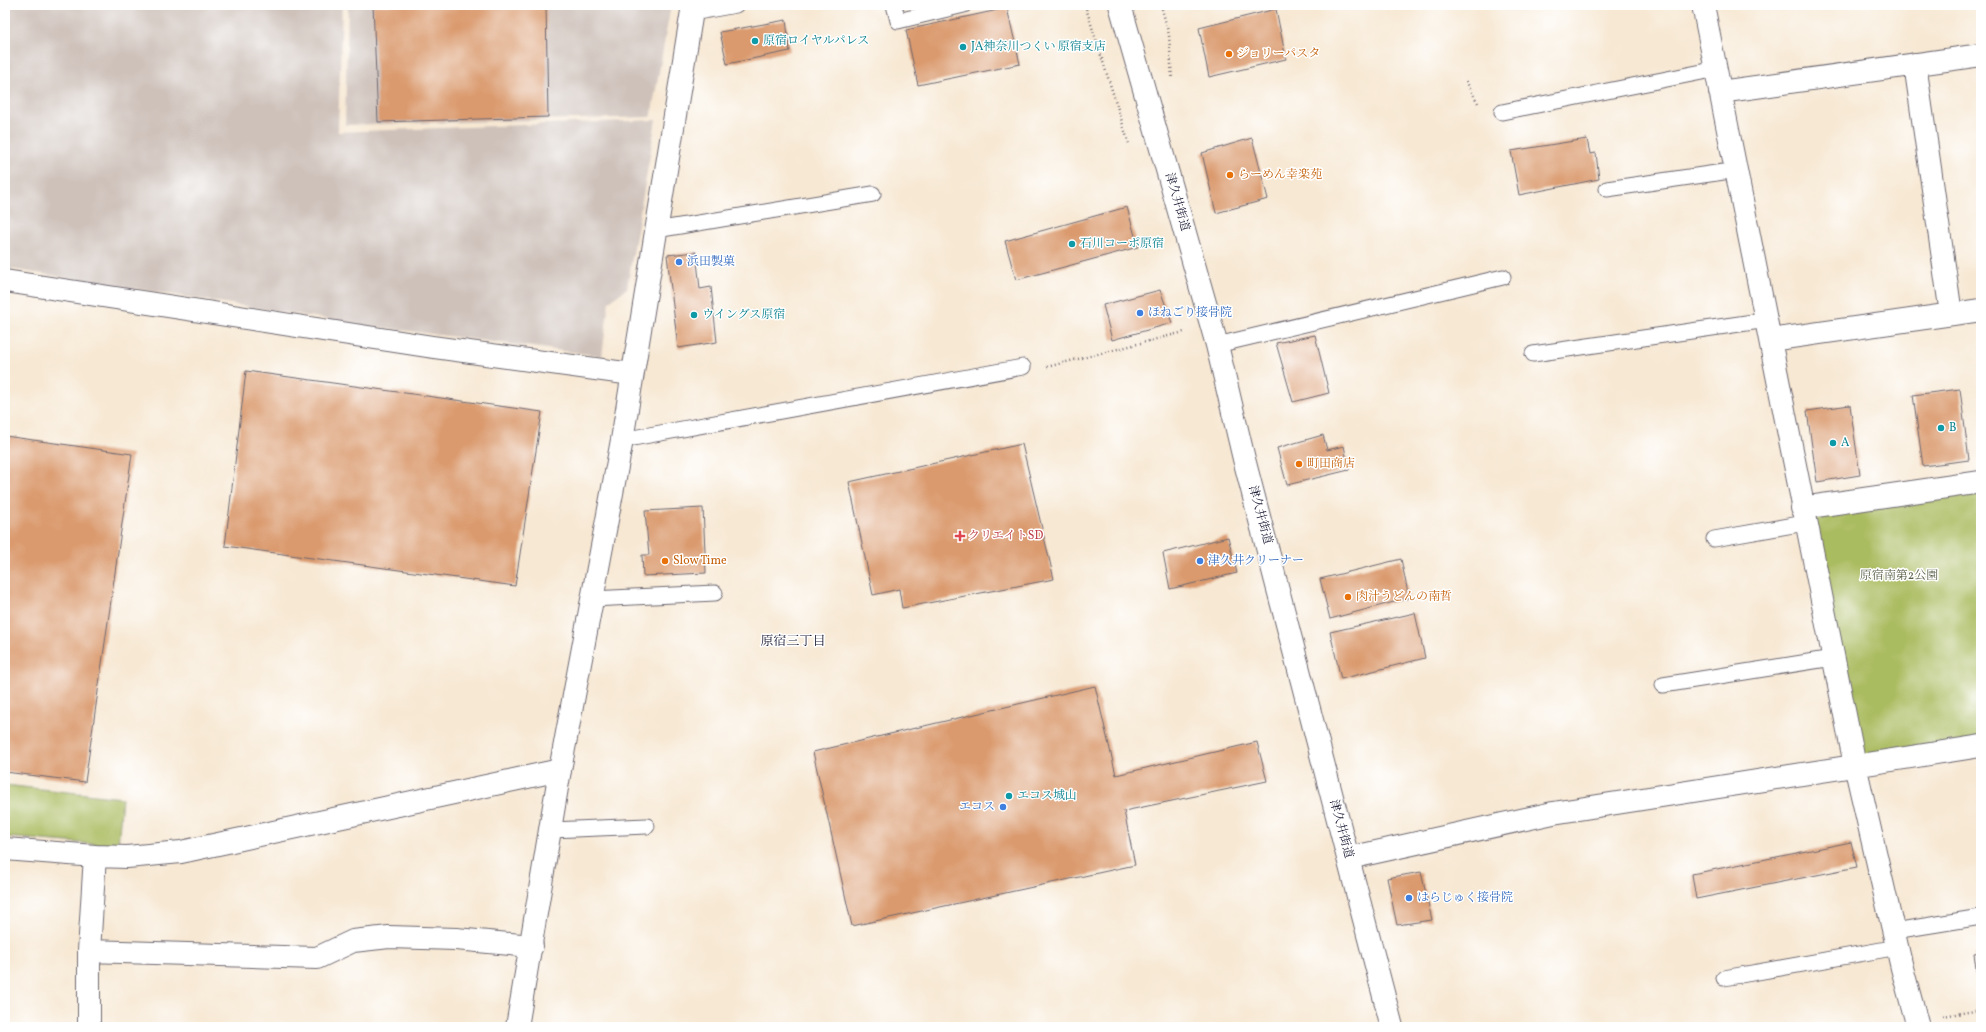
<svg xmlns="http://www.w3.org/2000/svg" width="1986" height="1032" font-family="Vollkorn,'Noto Serif JP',serif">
<rect width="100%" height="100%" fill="#fff"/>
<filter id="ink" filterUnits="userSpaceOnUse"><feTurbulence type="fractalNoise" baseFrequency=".025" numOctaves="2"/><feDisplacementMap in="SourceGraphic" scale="8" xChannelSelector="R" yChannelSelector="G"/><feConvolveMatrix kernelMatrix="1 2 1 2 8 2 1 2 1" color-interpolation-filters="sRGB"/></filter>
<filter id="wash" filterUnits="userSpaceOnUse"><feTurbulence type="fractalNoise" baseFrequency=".012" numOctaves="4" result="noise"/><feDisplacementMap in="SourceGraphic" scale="16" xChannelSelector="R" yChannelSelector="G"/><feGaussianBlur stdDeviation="0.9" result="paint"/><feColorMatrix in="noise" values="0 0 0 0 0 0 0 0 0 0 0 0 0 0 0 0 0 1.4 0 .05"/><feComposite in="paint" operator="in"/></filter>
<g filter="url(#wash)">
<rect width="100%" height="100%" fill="#f7e8d3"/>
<!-- industrial -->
<path fill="#cec1ba" d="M5,5H342L338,132L656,120L627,288L609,302L602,356L370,326L5,268Z
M348,5H671L651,117L345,125Z"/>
<!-- green -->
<path fill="#aabc60" stroke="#666f4e" d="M1981,482V746L1855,765L1802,508Z
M5,785L122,798L118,846L5,837Z"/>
<g id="blocks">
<!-- building -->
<path fill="#da9a6d" d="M373,5H546L548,117L378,122Z
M1007,8L1020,64L918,85L906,30Z
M1276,9L1286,59L1209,77L1199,28Z
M786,20L790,51L727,64L720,32Z
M1252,138L1268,199L1216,213L1202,153Z
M1587,139L1590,154L1596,153L1599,179L1519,195L1511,151Z
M1127,207L1138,247L1016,280L1005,241Z
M696,252L700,289L711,287L717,342L678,348L667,255Z
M1160,290L1172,323L1112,340L1103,305Z
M1315,335L1329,393L1293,402L1276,343Z
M246,371L542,412L515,586L225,546Z
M1960,389L1969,460L1923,466L1913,395Z
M1850,405L1860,475L1817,482L1807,411Z
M1323,435L1327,450L1344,446L1349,470L1287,485L1277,448Z
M5,436L132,454L85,782L5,772Z
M1022,444L1054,579L902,608L899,589L873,595L849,482Z
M703,508L706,573L643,576L642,555H649L645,511Z
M1228,537L1237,573L1170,589L1163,553Z
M1401,559L1409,598L1330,619L1320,579Z
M1415,613L1425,658L1341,679L1330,632Z
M1095,686L1116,775L1257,742L1267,781L1124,811L1135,865L852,926L813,752Z
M1851,842L1857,867L1696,899L1692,874Z
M1421,872L1432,920L1397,925L1387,878Z
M1981,952V1001H1980L1974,953Z"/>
</g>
</g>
<g filter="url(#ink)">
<use href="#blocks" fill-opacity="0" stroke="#6d6770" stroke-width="1"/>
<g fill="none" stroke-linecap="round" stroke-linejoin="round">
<!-- service casing -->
<g stroke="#6d6770" stroke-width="17">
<path id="service" d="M894,5L898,21L964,5
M692,13L736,5
M1502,112L1717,69
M1607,189L1737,170
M656,230L873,194
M1217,345L1503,277
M1533,354L1767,320
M622,440L1023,367
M1714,539L1805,523
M592,599L715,593
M1663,685L1833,658
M551,830L647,826
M1894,931L1981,917
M1724,978L1898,947"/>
</g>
<!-- minor casing -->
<g stroke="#6d6770" stroke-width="24">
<path id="minor" d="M1703,5L1855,765L1902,968L1918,1027
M1915,64L1951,314
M1720,92L1981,55
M5,281L433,347L632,374
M1771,340L1981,310
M1802,508L1981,482
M5,849L95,856L89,951V1027
M95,856L127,857L181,852L560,770
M1349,858L1553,813L1981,746
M89,951L317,958L353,941L389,937L456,939L532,946"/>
</g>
<!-- tertiary casing -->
<g stroke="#6d6770" stroke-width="24">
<path id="tertiary" d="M517,1027L560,770L622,440L693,5"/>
</g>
<!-- trunk casing -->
<g stroke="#6d6770" stroke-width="24">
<path id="trunk" d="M1120,5L1217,345L1244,459L1392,1027"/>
</g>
<!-- path -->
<path stroke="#6d6770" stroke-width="2.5" stroke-dasharray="1 3" stroke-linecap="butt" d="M1085,5L1129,144
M1161,5L1169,35L1172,79
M1466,81L1479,105
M1047,367L1184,332
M1943,1016L1981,1010"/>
<!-- service -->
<use href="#service" stroke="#fff" stroke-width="15"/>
<!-- minor -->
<use href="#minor" stroke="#fff" stroke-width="22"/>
<!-- tertiary -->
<use href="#tertiary" stroke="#fff" stroke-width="22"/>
<!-- trunk -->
<use href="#trunk" stroke="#fff" stroke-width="22"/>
</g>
</g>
<!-- markers -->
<g fill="#0f9aa8" stroke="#fff" stroke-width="1.5">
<circle cx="755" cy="41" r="4"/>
<circle cx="963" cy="47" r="4"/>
<circle cx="1072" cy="244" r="4"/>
<circle cx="694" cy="315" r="4"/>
<circle cx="1941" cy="428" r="4"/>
<circle cx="1833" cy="443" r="4"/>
<circle cx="1009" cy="796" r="4"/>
</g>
<g fill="#e8710a" stroke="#fff" stroke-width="1.5">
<circle cx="1229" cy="54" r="4"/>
<circle cx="1230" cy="175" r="4"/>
<circle cx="1299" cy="464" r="4"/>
<circle cx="665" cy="561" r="4"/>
<circle cx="1348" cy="597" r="4"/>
</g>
<g fill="#3f7fe0" stroke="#fff" stroke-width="1.5">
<circle cx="679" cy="262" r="4"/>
<circle cx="1140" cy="313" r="4"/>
<circle cx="1200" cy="561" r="4"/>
<circle cx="1003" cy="807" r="4"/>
<circle cx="1409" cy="898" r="4"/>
</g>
<path fill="#e0444e" stroke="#fff" stroke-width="1.5" d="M958 530h4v4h4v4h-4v4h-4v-4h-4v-4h4z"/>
<g text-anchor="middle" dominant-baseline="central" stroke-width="3" stroke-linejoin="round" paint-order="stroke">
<!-- culture labels -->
<g font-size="12" fill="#0d838f" stroke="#fff" text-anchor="start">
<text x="763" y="41">原宿ロイヤルパレス</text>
<text x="971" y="47">JA神奈川つくい 原宿支店</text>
<text x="1080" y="244">石川コーポ原宿</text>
<text x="702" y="315">ウイングス原宿</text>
<text x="1949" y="428">B</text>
<text x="1841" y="443">A</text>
<text x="1017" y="796">エコス城山</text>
</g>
<!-- food labels -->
<g font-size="12" fill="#c56008" stroke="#fff" text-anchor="start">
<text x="1237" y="54">ジョリーパスタ</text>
<text x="1238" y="175">らーめん幸楽苑</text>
<text x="1307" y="464">町田商店</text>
<text x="673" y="561">Slow Time</text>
<text x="1356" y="597">肉汁うどんの南哲</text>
</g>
<!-- street labels -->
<g font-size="12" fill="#22223b" stroke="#fff">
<text transform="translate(1177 202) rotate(74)">津久井街道</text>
<text transform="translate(1260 515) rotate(75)">津久井街道</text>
<text transform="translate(1341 829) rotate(75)">津久井街道</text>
</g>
<!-- shop labels -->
<g font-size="12" fill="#366cbe" stroke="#fff" text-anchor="start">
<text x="687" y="262">浜田製菓</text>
<text x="1148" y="313">ほねごり接骨院</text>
<text x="1208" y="561">津久井クリーナー</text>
<text x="995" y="807" text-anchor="end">エコス</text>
<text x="1417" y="898">はらじゅく接骨院</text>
</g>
<!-- health labels -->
<g font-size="12" fill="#be3a42" stroke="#fff" text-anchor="start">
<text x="968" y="536">クリエイトSD</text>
</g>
<!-- park labels -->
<g font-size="12" fill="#58604a" stroke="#fff">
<text x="1899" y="576">原宿南第2公園</text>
</g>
<!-- neighbourhood labels -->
<g font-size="13" fill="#22223b" stroke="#fff">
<text x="793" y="642">原宿三丁目</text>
</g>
</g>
<!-- margin -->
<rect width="1986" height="1032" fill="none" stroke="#fff" stroke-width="20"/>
</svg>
